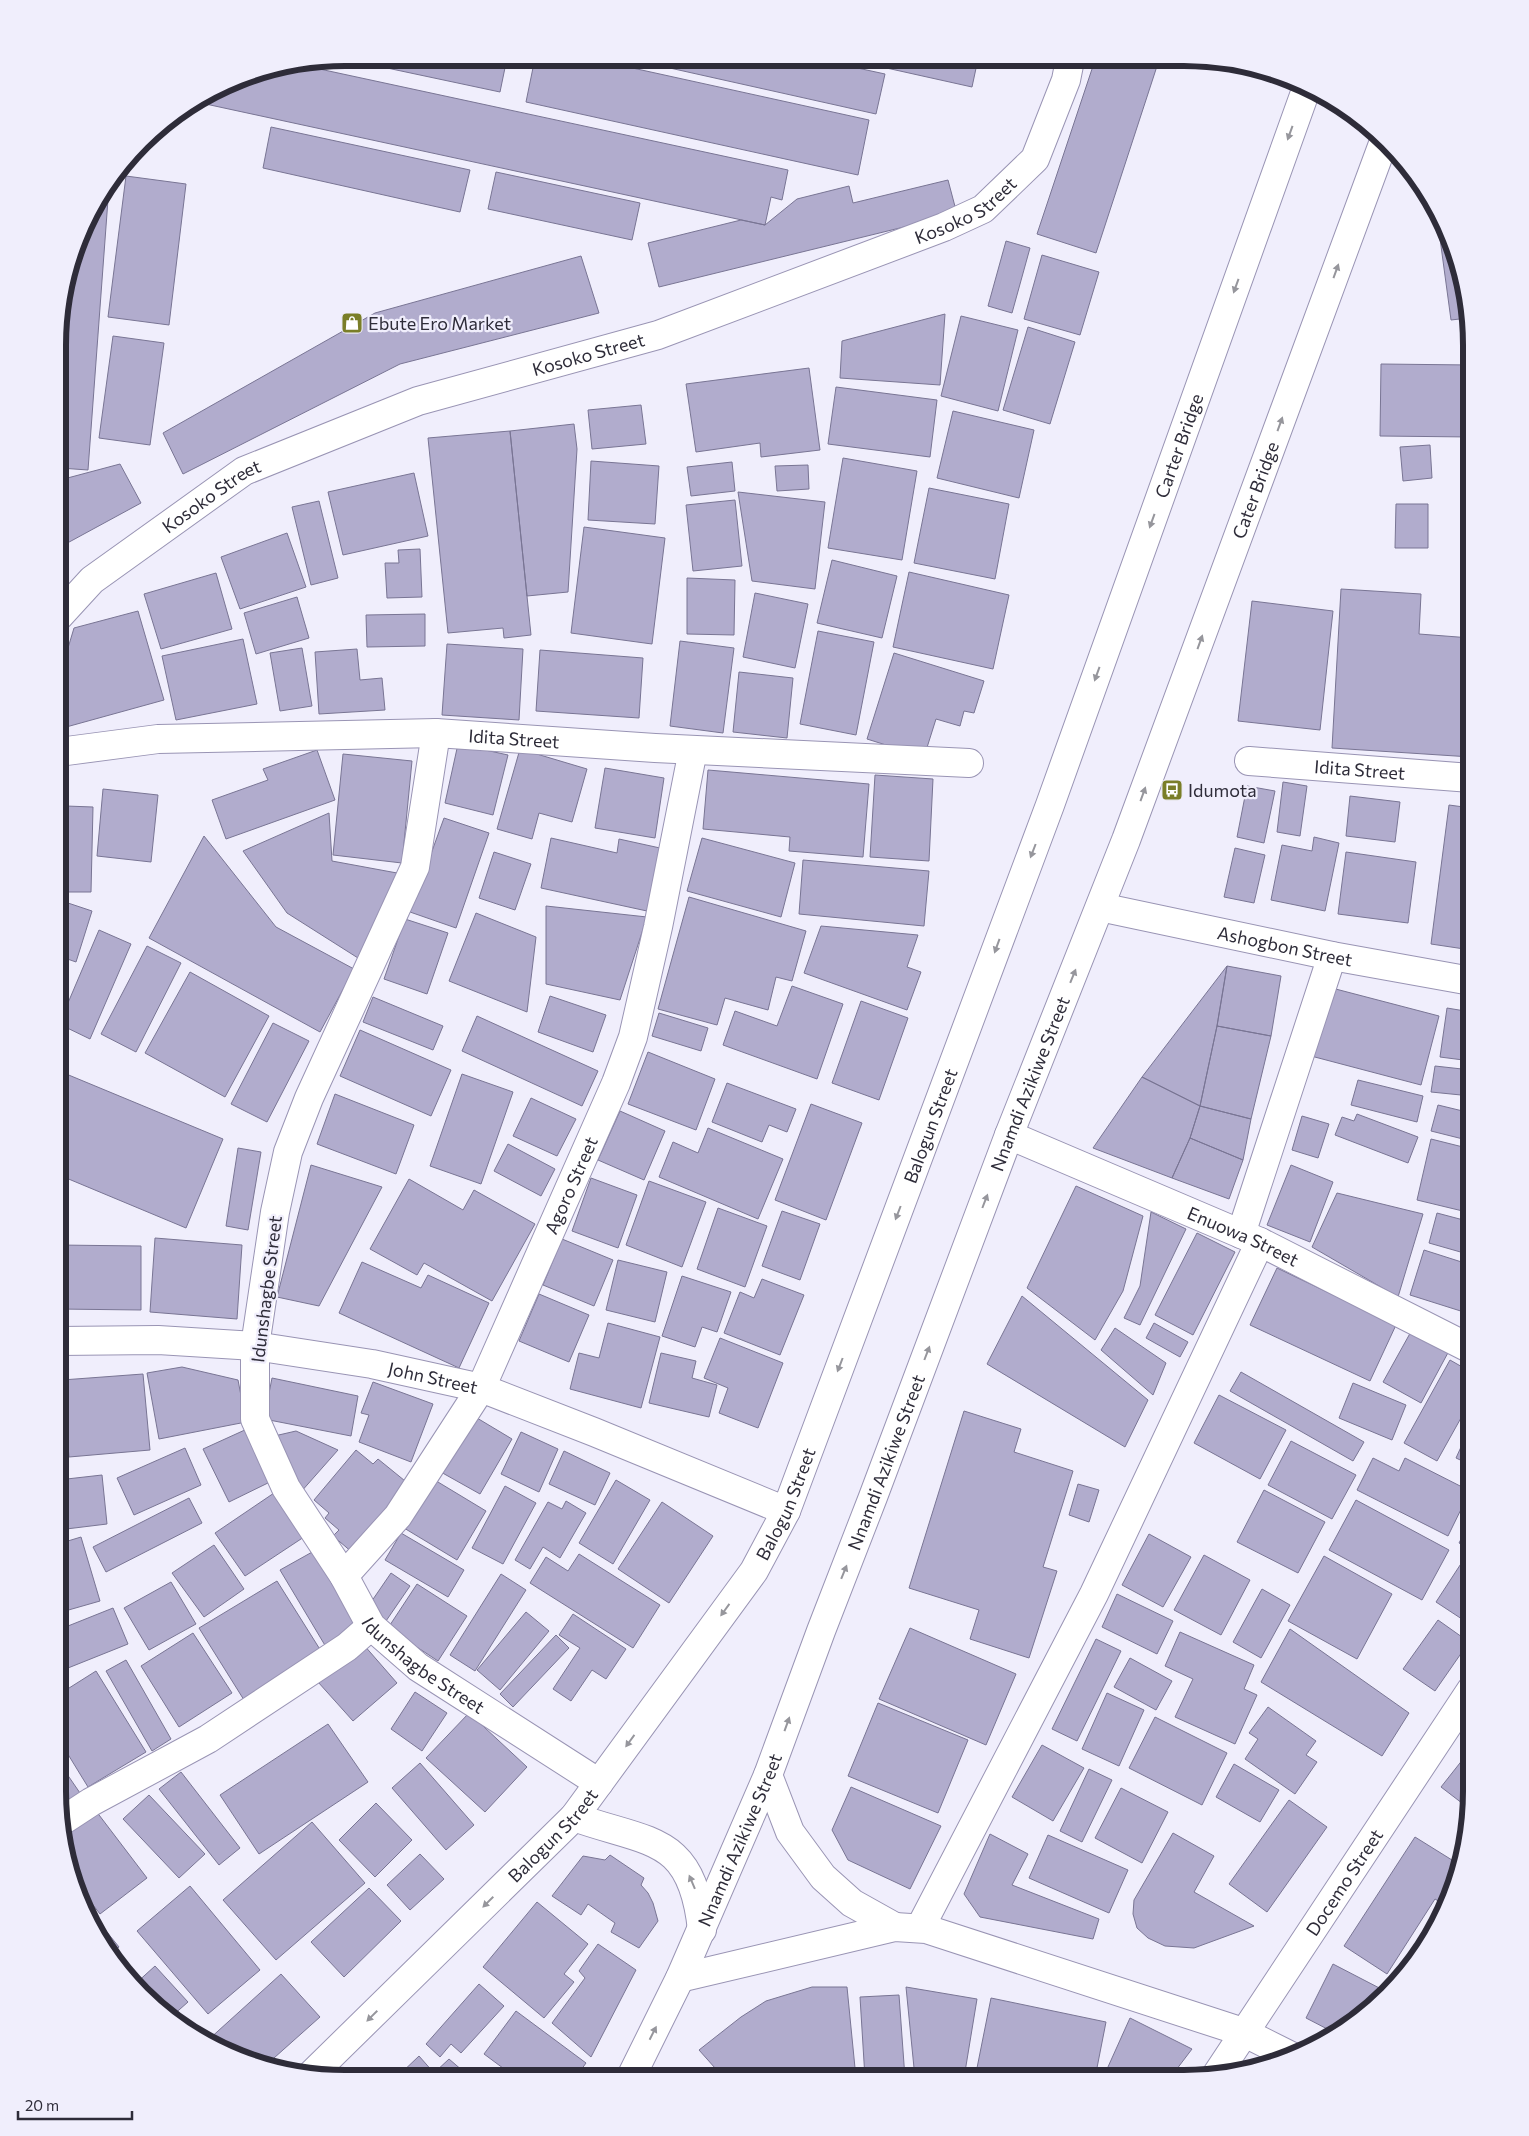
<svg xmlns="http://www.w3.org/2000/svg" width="1529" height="2136" font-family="Commissioner,sans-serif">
<rect width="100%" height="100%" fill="#f0eefc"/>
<!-- building -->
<path fill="#b1accd" stroke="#797594" d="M340,58H507L500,92Z
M535,58H587L869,120L858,175L526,102Z
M625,58L816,59L885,74L876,114Z
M846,59H978L972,87Z
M1095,60H1159L1096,253L1037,234Z
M301,65L788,170L782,200L771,197L765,225L201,103L253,73Z
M271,127L470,170L460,212L263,168Z
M496,172L640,203L632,240L488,209Z
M126,176L186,184L169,325L108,317Z
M948,180L957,214L659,287L648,243L741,220L765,225L797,199L849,186L853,203Z
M109,186L88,470L60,468V308L96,202Z
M1436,209L1442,218L1462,271L1468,318L1451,320Z
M1006,241L1030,248L1012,313L988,306Z
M1042,255L1099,272L1080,335L1024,319Z
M581,256L599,313L400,364L183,474L163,433L375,313Z
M945,314L940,385L840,378L842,341Z
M961,316L1018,330L998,411L941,396Z
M1028,327L1075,342L1050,424L1003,410Z
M113,336L164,343L150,445L99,438Z
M1381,364L1471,365V437L1380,436Z
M809,368L820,450L761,457L760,443L696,452L686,384Z
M836,387L937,400L930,457L828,444Z
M641,405L646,444L592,449L588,410Z
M953,411L1034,430L1019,498L937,478Z
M574,424L577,449L568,592L527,596L510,431Z
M510,431L531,635L504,638L503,628L448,633L428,438Z
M1430,445L1432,478L1403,481L1400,447Z
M843,458L917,471L902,560L828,548Z
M591,461L659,466L655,524L588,520Z
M732,462L735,491L691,496L687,467Z
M120,464L141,503L60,547V480Z
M808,465L809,489L777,491L775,466Z
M414,473L428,536L343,555L328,492Z
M929,488L1009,504L995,579L914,563Z
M738,492L825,502L815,589L752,581Z
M735,500L742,566L693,571L686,505Z
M319,501L338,578L311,585L292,507Z
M1396,504H1428V548H1395Z
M584,527L665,538L652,644L571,633Z
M287,533L306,587L240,609L221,557Z
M420,549L422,597L387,598L385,563H399L398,550Z
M832,560L897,576L882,638L817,623Z
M909,572L1009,595L993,669L893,647Z
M216,573L232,629L161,649L144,594Z
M687,578L735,580L734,635L687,634Z
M1341,589L1421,594L1419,634L1471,638V757L1332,748Z
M755,593L808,604L795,668L743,657Z
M297,597L309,638L256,654L244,613Z
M1252,601L1333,611L1320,730L1238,721Z
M138,611L164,700L59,729V678L74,628Z
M425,614V646L367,647L366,615Z
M818,631L874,642L856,735L800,724Z
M243,639L257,704L176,720L162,656Z
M680,641L734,648L723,733L670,726Z
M447,644L523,649L519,720L442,715Z
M302,648L312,706L280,711L270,653Z
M357,649L360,680L382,678L385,710L319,714L315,652Z
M540,650L643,658L639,718L536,711Z
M894,653L984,681L974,713L964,711L960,726L936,719L924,757L867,739Z
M739,672L793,678L787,738L733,732Z
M458,744L508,755L493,815L445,803Z
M520,749L587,769L572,822L539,813L532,839L497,829Z
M317,750L335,800L226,839L212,800L268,780L263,769Z
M343,754L412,761L402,863L333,855Z
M605,768L664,778L655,838L595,828Z
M708,770L869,784L863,857L789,851L790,837L703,829Z
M875,775L933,779L929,861L870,857Z
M1283,782L1307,786L1300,836L1277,832Z
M1247,786L1275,791L1264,843L1237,837Z
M103,789L158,795L151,862L97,856Z
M1350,796L1400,802L1395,842L1346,836Z
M1449,805L1471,808V950L1431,944Z
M66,806L93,807L91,892H64Z
M329,813L332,861L397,873L390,901L358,958L287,913L243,851Z
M444,818L489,833L456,928L410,912Z
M204,836L276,927L354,969L320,1032L149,938Z
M1314,837L1339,843L1325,911L1271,900L1282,845L1312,851Z
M551,838L617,853L619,839L660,848L647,911L541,888Z
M702,838L795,863L781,917L687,891Z
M1235,848L1265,855L1254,903L1224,897Z
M494,852L531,864L515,910L479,898Z
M1346,852L1416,862L1408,923L1338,914Z
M803,860L929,871L924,926L799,914Z
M689,897L806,931L792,981L776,977L768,1010L725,998L717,1025L658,1009Z
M59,900L92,911L76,962L59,956Z
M546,906L647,917L620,1000L546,984Z
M476,913L536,937L527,1012L449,981Z
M405,919L448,933L427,994L384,979Z
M821,926L918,935L907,967L921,972L907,1010L804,973Z
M99,930L131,944L90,1039L59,1024Z
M147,946L181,963L136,1052L101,1034Z
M1227,966L1217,1026L1200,1106L1142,1077Z
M1227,966L1281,976L1271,1036L1217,1026Z
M190,972L269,1016L225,1097L145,1053Z
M59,975L64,977L59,992Z
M792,986L843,1004L817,1079L723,1045L735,1011L777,1026Z
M1328,987L1439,1016L1421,1085L1311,1056Z
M550,996L606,1015L593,1052L538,1032Z
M373,997L443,1026L433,1050L363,1022Z
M861,1001L908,1018L879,1100L832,1083Z
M1447,1008L1471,1012V1061L1440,1057Z
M659,1013L708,1028L701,1051L652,1036Z
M477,1016L598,1071L582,1106L462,1051Z
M273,1023L309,1041L267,1122L231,1104Z
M1217,1026L1271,1036L1251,1119L1200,1106Z
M360,1030L451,1070L431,1116L340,1076Z
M648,1052L715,1079L696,1130L628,1104Z
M1435,1066L1471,1070V1096L1431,1092Z
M59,1071L223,1139L186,1228L59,1175Z
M462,1074L513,1092L481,1184L430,1166Z
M1142,1077L1200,1106L1190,1138L1172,1178L1093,1148Z
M1358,1080L1423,1096L1417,1122L1351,1105Z
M727,1083L796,1109L787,1132L769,1125L762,1142L712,1122Z
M335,1094L414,1125L396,1174L317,1144Z
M531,1098L576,1119L557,1156L513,1136Z
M811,1104L862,1123L826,1220L775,1200Z
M1438,1105L1471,1113V1141L1431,1131Z
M1200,1106L1251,1119L1243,1160L1190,1138Z
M620,1111L665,1131L644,1180L598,1160Z
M1357,1114L1418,1137L1408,1163L1335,1135L1342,1117L1354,1121Z
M1302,1116L1329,1124L1318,1158L1292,1150Z
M708,1128L783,1159L758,1219L659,1177L673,1142L698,1153Z
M1190,1138L1243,1160L1229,1199L1172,1178Z
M1431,1139L1471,1149V1213L1417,1200Z
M508,1144L555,1169L541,1196L494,1171Z
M238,1148L261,1152L248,1230L226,1226Z
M311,1165L382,1187L319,1306L277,1297Z
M1291,1165L1333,1182L1310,1242L1267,1225Z
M591,1178L637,1195L618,1248L572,1231Z
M409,1179L463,1210L474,1190L535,1224L492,1301L424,1263L417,1275L370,1249Z
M649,1181L706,1202L682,1267L626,1245Z
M1076,1186L1143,1216L1123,1291L1095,1340L1027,1288Z
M1337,1193L1423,1214L1398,1297L1312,1247Z
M718,1208L767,1226L745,1287L697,1269Z
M782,1211L820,1224L800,1280L762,1266Z
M1151,1212L1186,1229L1140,1325L1124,1318L1140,1286Z
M1437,1213L1471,1222V1255L1429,1243Z
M1197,1233L1235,1252L1193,1335L1155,1315Z
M155,1238L242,1245L237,1319L150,1312Z
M562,1239L613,1260L594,1306L543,1285Z
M58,1245L141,1246V1310L58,1309Z
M1424,1250L1471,1265V1299L1467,1313L1410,1295Z
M618,1260L667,1272L655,1322L606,1310Z
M362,1262L421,1288L428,1275L489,1303L459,1368L339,1313Z
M1277,1268L1396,1325L1370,1381L1250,1325Z
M682,1276L731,1292L717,1332L702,1327L695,1347L662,1336Z
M762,1279L804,1295L780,1355L724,1333L740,1292L754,1298Z
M539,1294L589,1315L569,1362L519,1341Z
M1022,1296L1148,1400L1125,1447L987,1364Z
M608,1323L660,1337L641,1408L570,1389L579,1353L599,1358Z
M1154,1323L1188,1342L1180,1357L1146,1338Z
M1115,1328L1166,1363L1153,1395L1101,1350Z
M1413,1328L1450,1349L1421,1403L1383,1382Z
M720,1338L783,1363L758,1428L719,1413L728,1388L704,1378Z
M661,1353L696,1361L692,1378L717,1385L709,1417L649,1403Z
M1450,1360L1471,1372V1400L1437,1461L1404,1443Z
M182,1367L238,1380L246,1422L159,1439L147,1373Z
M1241,1372L1364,1442L1353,1461L1230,1391Z
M143,1374L150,1450L69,1457L62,1380Z
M272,1378L358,1396L351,1436L264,1419Z
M373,1382L433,1404L411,1462L359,1442L369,1415L361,1413Z
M1353,1383L1406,1405L1392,1440L1339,1418Z
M1219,1395L1286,1430L1260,1479L1194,1443Z
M964,1411L1021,1429L1014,1452L1073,1471L1043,1567L1057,1571L1029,1658L970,1639L979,1610L909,1588Z
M472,1415L512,1439L480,1494L439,1471Z
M1471,1425V1465L1456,1458Z
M247,1429L272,1481L229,1502L203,1449Z
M296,1431L338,1450L300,1493L270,1437Z
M521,1432L558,1449L539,1492L501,1474Z
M1291,1441L1356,1475L1332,1519L1268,1485Z
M185,1448L201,1485L134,1515L117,1478Z
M356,1450L373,1464L378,1459L410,1485L353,1553L333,1536L339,1530L325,1518L329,1513L314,1500Z
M564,1451L610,1473L595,1505L549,1484Z
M1373,1458L1399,1471L1405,1458L1470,1491L1448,1536L1357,1490Z
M102,1475L107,1524L58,1530V1480Z
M433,1479L486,1511L457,1560L404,1528Z
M616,1480L650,1500L613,1564L579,1543Z
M1078,1484L1099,1490L1089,1522L1069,1515Z
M505,1486L536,1503L503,1564L472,1548Z
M1264,1490L1325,1522L1298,1573L1237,1542Z
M277,1491L307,1535L245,1576L215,1533Z
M189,1498L202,1523L106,1572L93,1547Z
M1356,1500L1449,1550L1422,1600L1329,1550Z
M566,1501L586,1513L560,1558L543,1547L530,1569L515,1560L548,1502L562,1509Z
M662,1502L713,1536L669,1603L618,1569Z
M1471,1520V1550L1459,1543Z
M401,1533L464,1570L448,1597L385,1560Z
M1149,1534L1191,1557L1163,1607L1122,1585Z
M81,1537L100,1601L58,1613V1544Z
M214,1545L244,1589L204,1617L172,1573Z
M314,1551L360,1627L326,1647L280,1570Z
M579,1554L660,1605L633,1648L530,1583L546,1557L568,1571Z
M1204,1555L1250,1580L1221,1635L1174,1610Z
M1324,1556L1392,1594L1357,1659L1288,1621Z
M1466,1556L1471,1559V1625L1436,1602Z
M391,1573L410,1586L386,1621L367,1608Z
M501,1574L526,1590L475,1671L450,1655Z
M277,1581L321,1651L244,1700L199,1628Z
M171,1582L196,1624L149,1650L124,1608Z
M417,1584L467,1616L438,1661L388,1628Z
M1262,1589L1290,1605L1261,1658L1233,1642Z
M1117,1594L1173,1621L1157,1654L1102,1627Z
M113,1608L128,1644L58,1672V1630Z
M526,1612L549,1631L500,1690L477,1670Z
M573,1614L626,1649L606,1679L592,1670L571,1701L553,1689L580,1648L559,1635Z
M1438,1620L1469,1642L1435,1691L1403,1669Z
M910,1628L1016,1674L986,1745L879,1699Z
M1290,1629L1409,1713L1382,1756L1261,1682Z
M1180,1632L1254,1665L1244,1689L1257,1695L1235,1744L1175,1717L1193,1679L1165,1666Z
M193,1633L232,1693L179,1727L141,1666Z
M556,1635L569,1648L513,1707L500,1694Z
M1096,1639L1121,1651L1077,1741L1052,1729Z
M363,1644L397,1683L353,1721L318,1682Z
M1130,1658L1172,1681L1156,1710L1114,1687Z
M126,1660L171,1739L152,1751L106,1671Z
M96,1671L146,1752L88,1787L58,1738V1695Z
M415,1692L447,1713L422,1751L391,1729Z
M1107,1693L1144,1710L1119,1766L1082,1749Z
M878,1703L968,1740L938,1813L848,1776Z
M1268,1707L1316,1741L1306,1755L1317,1762L1295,1794L1245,1759L1258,1739L1249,1733Z
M469,1713L527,1767L485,1812L426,1758Z
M1155,1717L1227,1753L1202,1805L1129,1768Z
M328,1724L368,1782L259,1854L220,1795Z
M1042,1745L1084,1768L1053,1821L1012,1797Z
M1471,1749V1810L1441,1787Z
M58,1761L80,1793L60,1806L58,1791Z
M420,1763L474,1825L446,1850L392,1788Z
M1234,1764L1279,1790L1260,1822L1216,1797Z
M1089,1769L1112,1780L1082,1842L1060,1831Z
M181,1772L240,1848L219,1865L159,1789Z
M851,1787L941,1826L910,1889L848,1860L832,1830Z
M1121,1788L1168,1812L1142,1863L1095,1838Z
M149,1795L205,1854L179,1878L123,1819Z
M1289,1800L1327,1827L1267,1912L1229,1884Z
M376,1803L412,1840L375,1877L339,1840Z
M96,1811L147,1878L100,1914L73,1879L67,1865L64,1837Z
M312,1822L365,1883L276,1960L223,1900Z
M1173,1833L1214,1856L1194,1892L1254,1926L1194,1948L1165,1946L1148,1938L1137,1928L1133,1914L1134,1900Z
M990,1834L1028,1854L1012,1885L1099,1919L1093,1939L980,1917L964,1894Z
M1048,1835L1128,1870L1109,1913L1029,1878Z
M1415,1837L1460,1865L1456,1883L1445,1905L1435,1899L1387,1974L1344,1946Z
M420,1854L444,1879L410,1910L387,1885Z
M610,1855L644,1878L641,1885L648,1893L653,1903L658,1921L639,1948L611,1932L615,1923L588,1904L581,1915L552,1896L583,1856L605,1860Z
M190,1886L260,1970L208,2014L137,1931Z
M369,1888L401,1921L344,1977L311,1942Z
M537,1902L588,1944L564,1974L574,1982L544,2018L483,1967Z
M98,1921L119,1947L111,1953L92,1926Z
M598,1944L636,1970L591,2057L552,2023L585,1978L579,1971Z
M1333,1964L1387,1992L1373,2007L1335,2033L1306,2018Z
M155,1966L188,2002L171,2017L134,1985Z
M281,1974L320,2017L265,2066L253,2063L207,2041Z
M479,1984L504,2006L461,2053L451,2044L440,2057L426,2044Z
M812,1987H847L856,2078L723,2077L699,2050L741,2017L766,2001Z
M906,1987L977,1999L964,2078H915Z
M899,1995L905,2078H865L860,1997Z
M991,1998L1106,2022L1095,2078H975Z
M516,2011L586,2063L576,2077H515L484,2054Z
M1130,2018L1192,2049L1170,2078H1103Z
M419,2056L434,2073L449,2059L470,2077L398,2076Z"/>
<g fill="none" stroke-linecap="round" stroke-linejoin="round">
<!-- minor casing -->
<g stroke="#9994b4" stroke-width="30">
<g id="minor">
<path id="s1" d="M59,616L92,580L244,471L418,401L658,335L944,227L983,209L1035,159L1066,80L1070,60"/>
<path id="s2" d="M436,733L415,867L309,1098L288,1152L275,1212L255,1346V1419L286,1488L344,1576L371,1626L418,1667L599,1783"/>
<path id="s3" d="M59,752L158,739L436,733L655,748L969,763"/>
<path id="s4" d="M1249,761L1471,778"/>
<path id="s5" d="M1100,907L1332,956L1471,981"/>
<path id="s6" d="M1009,1135L1260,1242L1471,1349"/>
<path d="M1241,1234L1332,956"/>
<path id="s7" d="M58,1341L158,1340L255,1346L372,1364L481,1388L594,1432L786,1511"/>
<path id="s8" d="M344,1576L398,1516L481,1388L616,1083L633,1037L658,927L693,750"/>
<path d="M768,1775L790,1832L823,1877L852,1903L895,1927"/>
<path d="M62,1821L91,1802L208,1739L347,1647L371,1626"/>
<path d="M920,1928L1094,1594L1260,1242"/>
<path d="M680,1978L895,1927L926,1929L1243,2032L1291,2056"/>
</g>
</g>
<!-- tertiary casing -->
<g stroke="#9994b4" stroke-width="30">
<g id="tertiary">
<path id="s9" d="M1217,2074L1471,1690"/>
</g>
</g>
<!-- secondary casing -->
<g stroke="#9994b4" stroke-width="30">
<g id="secondary">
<path d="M574,1817C649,1844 692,1834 702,1930"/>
<path id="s10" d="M310,2076L574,1817L754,1571L786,1511L1050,805L1307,87"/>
<path id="s11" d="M631,2077L680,1978L768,1775L821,1631L873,1497L1009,1135L1126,840L1384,141"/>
</g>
</g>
<!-- minor -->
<use href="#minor" stroke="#fff" stroke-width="28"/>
<!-- tertiary -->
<use href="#tertiary" stroke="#fff" stroke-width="28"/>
<!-- secondary -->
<use href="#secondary" stroke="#fff" stroke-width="28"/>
</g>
<!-- one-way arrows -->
<defs><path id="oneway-solid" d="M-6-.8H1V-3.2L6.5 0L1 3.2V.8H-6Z" transform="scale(1.25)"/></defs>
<g fill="#96969c">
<use href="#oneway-solid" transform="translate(1290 133) rotate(110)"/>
<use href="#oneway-solid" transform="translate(1336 271) rotate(-70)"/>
<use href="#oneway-solid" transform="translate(1236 286) rotate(110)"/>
<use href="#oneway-solid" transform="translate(1280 424) rotate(-70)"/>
<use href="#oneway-solid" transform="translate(1152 521) rotate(110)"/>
<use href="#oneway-solid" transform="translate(1200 642) rotate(-70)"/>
<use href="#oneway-solid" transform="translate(1097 674) rotate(110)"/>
<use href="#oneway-solid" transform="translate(1143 794) rotate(-70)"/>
<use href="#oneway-solid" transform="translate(1033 851) rotate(111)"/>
<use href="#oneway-solid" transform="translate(997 946) rotate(110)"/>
<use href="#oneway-solid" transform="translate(1073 976) rotate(-68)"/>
<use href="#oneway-solid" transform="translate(985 1201) rotate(-69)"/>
<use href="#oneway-solid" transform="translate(898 1213) rotate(111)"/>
<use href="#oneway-solid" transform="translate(927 1353) rotate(-69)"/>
<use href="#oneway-solid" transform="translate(840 1365) rotate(111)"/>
<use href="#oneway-solid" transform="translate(844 1572) rotate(-68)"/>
<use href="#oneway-solid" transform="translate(725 1610) rotate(126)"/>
<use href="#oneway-solid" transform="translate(787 1724) rotate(-70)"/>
<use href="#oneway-solid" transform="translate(630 1741) rotate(126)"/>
<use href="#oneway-solid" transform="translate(692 1882) rotate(-113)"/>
<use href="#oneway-solid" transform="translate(488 1902) rotate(135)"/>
<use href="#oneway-solid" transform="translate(372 2016) rotate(135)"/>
<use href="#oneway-solid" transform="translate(653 2033) rotate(-63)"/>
</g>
<!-- icons -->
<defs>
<g id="shop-square" transform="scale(1.125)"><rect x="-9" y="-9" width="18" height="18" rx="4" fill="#7a7e27" stroke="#f0eefc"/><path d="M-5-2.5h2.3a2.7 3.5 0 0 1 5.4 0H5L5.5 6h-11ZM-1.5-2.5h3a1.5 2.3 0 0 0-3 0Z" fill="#fff"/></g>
<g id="bus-square" transform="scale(1.125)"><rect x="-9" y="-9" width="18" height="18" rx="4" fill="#7a7e27" stroke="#f0eefc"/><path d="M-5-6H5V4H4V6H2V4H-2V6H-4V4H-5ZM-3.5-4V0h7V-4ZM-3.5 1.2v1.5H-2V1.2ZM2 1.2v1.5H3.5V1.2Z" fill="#fff"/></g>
</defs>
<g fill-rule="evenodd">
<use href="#shop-square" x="352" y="323"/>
<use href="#bus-square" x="1172" y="790"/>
</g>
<g text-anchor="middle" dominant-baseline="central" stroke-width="4.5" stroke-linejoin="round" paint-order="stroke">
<!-- street labels -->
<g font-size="18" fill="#2e2c39" stroke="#f0eefc">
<text stroke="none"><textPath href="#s1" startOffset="1005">Kosoko Street</textPath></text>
<text stroke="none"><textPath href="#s1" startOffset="600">Kosoko Street</textPath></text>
<text stroke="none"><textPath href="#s10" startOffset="1878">Carter Bridge</textPath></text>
<text stroke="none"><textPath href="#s11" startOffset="1706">Cater Bridge</textPath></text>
<text stroke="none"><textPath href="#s1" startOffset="195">Kosoko Street</textPath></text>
<text stroke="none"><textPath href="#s3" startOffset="456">Idita Street</textPath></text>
<text stroke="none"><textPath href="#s4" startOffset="111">Idita Street</textPath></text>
<text stroke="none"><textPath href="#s5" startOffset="189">Ashogbon Street</textPath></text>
<text stroke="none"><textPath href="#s11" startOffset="1071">Nnamdi Azikiwe Street</textPath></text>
<text stroke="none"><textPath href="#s10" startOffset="1154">Balogun Street</textPath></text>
<text stroke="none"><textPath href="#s8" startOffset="455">Agoro Street</textPath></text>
<text stroke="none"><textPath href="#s6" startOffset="255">Enuowa Street</textPath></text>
<text transform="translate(266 1289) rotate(-83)">Idunshagbe Street</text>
<text stroke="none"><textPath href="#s7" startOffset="378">John Street</textPath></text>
<text stroke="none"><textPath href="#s11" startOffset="666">Nnamdi Azikiwe Street</textPath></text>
<text stroke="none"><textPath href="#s10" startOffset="749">Balogun Street</textPath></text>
<text stroke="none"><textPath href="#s2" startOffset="1021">Idunshagbe Street</textPath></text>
<text stroke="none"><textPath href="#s10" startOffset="342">Balogun Street</textPath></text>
<text stroke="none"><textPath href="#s11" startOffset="261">Nnamdi Azikiwe Street</textPath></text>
<text stroke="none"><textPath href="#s9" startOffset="230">Docemo Street</textPath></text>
</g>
<!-- poi labels -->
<g font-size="18" fill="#2e2c39" stroke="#f0eefc" text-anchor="start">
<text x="368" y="323">Ebute Ero Market</text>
<text x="1188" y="790">Idumota</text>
</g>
</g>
<!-- crop -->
<path d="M0 0H1529V2136H0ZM345 66H1184A279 279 0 0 1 1463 345V1791A279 279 0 0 1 1184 2070H345A279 279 0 0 1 66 1791V345A279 279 0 0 1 345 66Z" fill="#f0eefc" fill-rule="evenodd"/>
<path fill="none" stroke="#2e2c39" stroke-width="6" d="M345 66H1184A279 279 0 0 1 1463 345V1791A279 279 0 0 1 1184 2070H345A279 279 0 0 1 66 1791V345A279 279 0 0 1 345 66Z"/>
<!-- scale -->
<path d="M18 2111v8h114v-8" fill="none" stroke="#2e2c39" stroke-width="2.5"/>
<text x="25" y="2111" font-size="15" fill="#2e2c39" stroke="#f0eefc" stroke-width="4" paint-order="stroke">20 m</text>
</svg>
